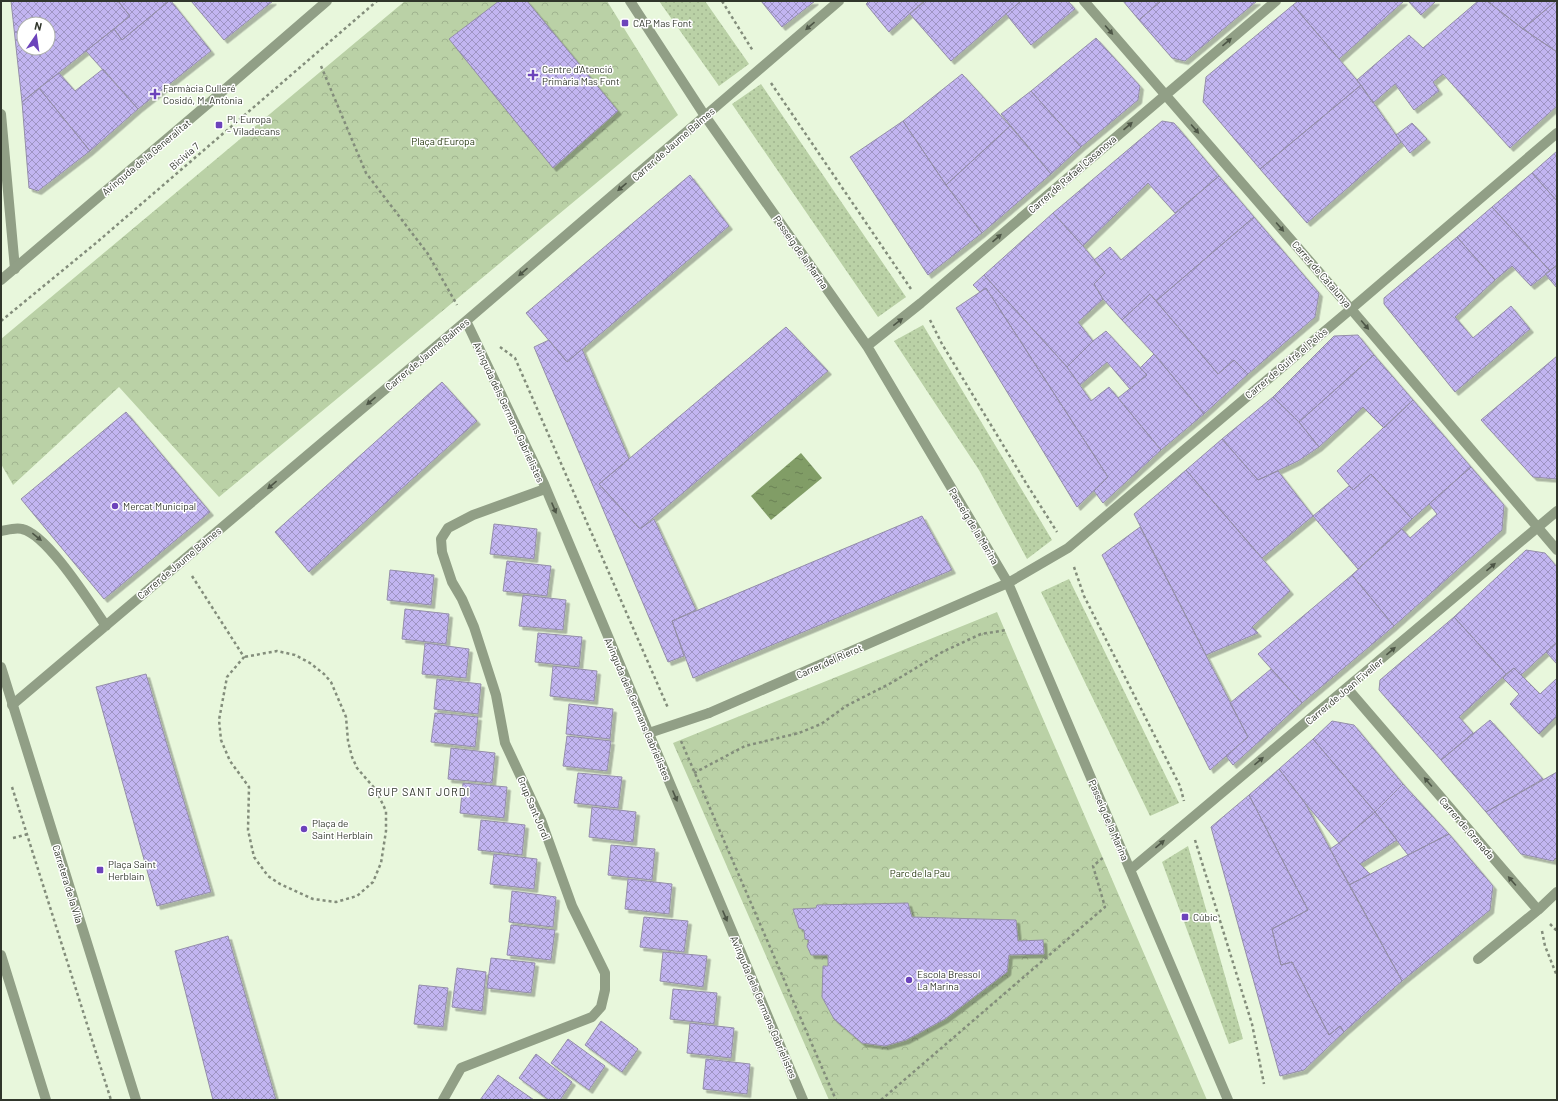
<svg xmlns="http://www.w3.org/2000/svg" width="1558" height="1101" font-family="Barlow,sans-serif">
<defs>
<pattern id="grass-dots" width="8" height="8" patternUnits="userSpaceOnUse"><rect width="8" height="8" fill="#bad1a6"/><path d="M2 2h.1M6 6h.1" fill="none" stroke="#a0b48f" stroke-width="1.8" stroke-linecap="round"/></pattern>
<pattern id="park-crowns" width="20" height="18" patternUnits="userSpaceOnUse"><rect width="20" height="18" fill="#bad1a6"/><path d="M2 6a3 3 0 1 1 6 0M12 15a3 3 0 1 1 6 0" fill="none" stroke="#a0b48f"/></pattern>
<pattern id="water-ripples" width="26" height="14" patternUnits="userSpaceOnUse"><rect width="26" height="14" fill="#819d66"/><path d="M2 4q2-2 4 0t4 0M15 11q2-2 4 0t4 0" fill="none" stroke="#6a8154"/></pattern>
<pattern id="building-cross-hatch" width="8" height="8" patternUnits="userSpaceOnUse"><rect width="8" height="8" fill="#c2b5f1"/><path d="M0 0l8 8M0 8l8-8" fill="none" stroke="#9e94c3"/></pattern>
<filter id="shadow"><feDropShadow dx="3.5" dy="3.5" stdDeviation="0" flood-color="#0004"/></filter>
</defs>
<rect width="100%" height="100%" fill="#e8f7dc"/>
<!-- grass -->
<path fill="url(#grass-dots)" d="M659,1H705L749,64L719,86Z
M761,84L906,297L878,317L732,104Z
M923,325L1052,540L1027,559L979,470L894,341Z
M1069,579L1179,803L1150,816L1041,592Z
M1188,846L1243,1039L1229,1044L1162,862Z"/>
<!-- park -->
<path fill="url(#park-crowns)" d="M405,1H607L678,115L219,497L119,387L13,485L1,464V339Z
M997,612L1207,1100H829L673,743Z"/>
<!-- water -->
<path fill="url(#water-ripples)" d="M801,453L822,478L771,520L751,496Z"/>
<!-- building -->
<path fill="url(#building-cross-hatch)" stroke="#948ea9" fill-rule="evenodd" filter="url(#shadow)" d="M11,1H118L130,16L22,102ZM24,24H48V48H24Z
M118,1H169L122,40L114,29L130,16Z
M169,1H171L211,51L138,109L86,51L114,29L122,40Z
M191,1H273L224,40Z
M499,1H527L618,111L553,168L449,39Z
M761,1H815L782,27Z
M869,1H924L889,32L866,4Z
M925,1H1021L951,61L910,14Z
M1021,1H1068L1075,9L1031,45L1006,14Z
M1123,1H1161L1139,20Z
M1161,1H1257L1185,61L1172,58L1139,20Z
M1298,1H1404L1339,59L1293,5Z
M1408,1H1436L1421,15Z
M1478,1H1487L1523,29L1557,52V106L1510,148L1443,74L1433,82L1439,91L1414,110L1395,84L1373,103L1357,80L1409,35L1423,48Z
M1487,1H1556L1523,29Z
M1556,1H1557V52L1523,29Z
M1293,5L1361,85L1260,169L1203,102L1206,77Z
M1096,38L1140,86L1138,100L1081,147L1031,91Z
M103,69L138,109L90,151L39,88L59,73L75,91Z
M962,74L1010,126L946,185L903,121Z
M1361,85L1401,142L1307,223L1260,169Z
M39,88L90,151L38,191L29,188L22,102Z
M1031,91L1081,147L1051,174L1001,114Z
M903,121L946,185L982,233L928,275L850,157Z
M1162,121L1174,123L1219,176L1175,213L1148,183L1083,246L1053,213Z
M1412,123L1427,139L1410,153L1396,135Z
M1010,126L1051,174L982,233L946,185Z
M1557,151V201L1532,173Z
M1532,173L1557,201V265L1550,271L1492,207Z
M690,175L729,226L567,362L526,313Z
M1219,176L1254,217L1156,301L1150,294L1122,320L1103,299L1094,284L1105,273L1094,260L1110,247L1121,260Z
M1492,207L1550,271L1531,286L1512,266L1495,280L1457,237Z
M1053,213L1083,246L1105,273L1094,284L1103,299L1078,322L1093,341L1067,367L984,275Z
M1254,217L1319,293L1315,317L1248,374L1234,360L1218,374L1156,301Z
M1457,237L1495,280L1455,317L1473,338L1511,306L1530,329L1455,392L1384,304V298Z
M1557,265V288L1545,274Z
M984,275L1067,367L1091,401L1109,387L1161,450L1103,503L1094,491L1108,477L986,288L980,292L973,285Z
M986,288L1108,477L1077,507L956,308Z
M1150,294L1218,374L1234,360L1248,374L1204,414L1154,354L1122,320Z
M786,327L828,371L640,529L599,484Z
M1106,331L1147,375L1130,389L1107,362L1080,385L1067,367L1093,341Z
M1358,335L1374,355L1299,422L1273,397L1334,336Z
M549,340L567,362L582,349L629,459L599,484L640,529L654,519L696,610L672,621L684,656L668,662L534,347Z
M1154,354L1204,414L1161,450L1118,398L1147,375L1140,368Z
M1374,355L1413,400L1384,428L1363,407L1319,447L1299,422Z
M1557,356V479L1533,477L1481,420Z
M442,382L477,421L309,572L275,532Z
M1273,397L1299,422L1319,447L1298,461L1258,480L1222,439Z
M1413,400L1471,467L1412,519L1371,474L1353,490L1337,471Z
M126,412L210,512L104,599L21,499Z
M1222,439L1258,480L1278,471L1313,516L1262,558L1186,470Z
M1471,467L1504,505L1502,530L1394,626L1352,575L1402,529L1410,538L1437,514L1429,504Z
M1186,470L1290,591L1252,627L1258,633L1206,655L1134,514Z
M1371,474L1412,519L1358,569L1313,516L1349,486L1353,490Z
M922,516L952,570L693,678L672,621Z
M494,524L537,529L534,559L490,554Z
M1140,527L1248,737L1210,770L1102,555Z
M1526,550L1545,553L1557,567V642L1521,675L1514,668L1506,674L1454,617Z
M507,561L551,566L547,596L503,591Z
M390,570L434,575L431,605L387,600Z
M1352,575L1394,626L1302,703L1258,654Z
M523,595L566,600L563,630L519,626Z
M405,609L449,614L446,644L402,639Z
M1454,617L1506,674L1459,717L1473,733L1441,760L1379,690L1380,680Z
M538,633L582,637L579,667L535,662Z
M1557,642V664L1546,652Z
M425,643L469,649L466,678L422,674Z
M553,666L597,671L594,701L550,696Z
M1514,668L1540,694L1556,679L1557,680V716L1539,734L1510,704L1519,694L1503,678Z
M1271,669L1302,703L1233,765L1226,756L1248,737L1230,703Z
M146,674L211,892L157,906L96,687Z
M437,679L481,684L478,714L434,709Z
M569,704L613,709L610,739L566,734Z
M435,713L478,717L475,747L431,742Z
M1490,720L1543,779L1486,812L1441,760Z
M1332,721L1354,725L1403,784L1375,812L1313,739Z
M567,736L611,741L607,771L563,766Z
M1313,739L1375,812L1339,843L1305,803L1279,769Z
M451,748L495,753L492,783L448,779Z
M1279,769L1305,803L1402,981L1344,1032L1340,1026L1329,1035L1292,962L1281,965L1272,929L1308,910L1249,795Z
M1557,772V857L1553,861L1521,854L1486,812Z
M578,773L622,777L618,808L574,803Z
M463,783L507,787L504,818L460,813Z
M1403,784L1449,834L1408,855L1375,812Z
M1249,795L1308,910L1272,929L1281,965L1292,962L1329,1035L1340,1026L1344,1032L1304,1070L1280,1076L1211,827Z
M592,807L636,812L633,842L589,837Z
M1375,812L1397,840L1360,864L1339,843Z
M481,820L525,825L522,855L478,850Z
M1449,834L1493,886L1490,910L1402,981L1349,885Z
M1339,843L1370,874L1349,885L1330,849Z
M611,845L655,849L652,880L608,875Z
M494,854L537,859L534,889L490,884Z
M628,879L672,884L669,914L625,909Z
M512,891L556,897L553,927L509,922Z
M908,903L912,917L1016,920L1018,941L1043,940L1044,954L1009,955L1007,972L945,1019L906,1040L885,1046L862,1043L834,1019L822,997L823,966H828V955H811L807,946L809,940L805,939L804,930L799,928L793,909L816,908L817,905Z
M644,917L688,921L684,952L640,947Z
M511,925L555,930L551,960L507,955Z
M228,936L276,1100H213L175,951Z
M663,952L707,956L703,987L660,981Z
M491,958L535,963L531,993L487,988Z
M457,968L486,972L482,1011L452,1007Z
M419,985L448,988L443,1027L414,1024Z
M673,989L717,993L714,1024L670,1019Z
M601,1021L638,1049L622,1072L585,1045Z
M690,1023L734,1028L731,1058L687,1053Z
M568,1039L605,1066L589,1090L551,1063Z
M536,1054L572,1082L560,1100H549L519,1078Z
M706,1059L750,1064L747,1094L703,1089Z
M498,1075L534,1100H480Z"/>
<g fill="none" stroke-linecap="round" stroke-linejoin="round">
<!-- path -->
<path stroke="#838d7b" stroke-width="2.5" stroke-dasharray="3 3" stroke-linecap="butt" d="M722,1L753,51
M321,66L366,173L428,254L457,305
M771,83L911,289
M930,320L942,344L1026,483L1057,532
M1,321L96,243L377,1
M500,347L515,358L668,708
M1074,567L1084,596L1180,786L1184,801
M192,576L244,657L227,677L219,720L221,740L230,761L249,787L248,830L254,857L268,876L280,884L313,899L336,902L357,896L373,882L381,863L386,831V811L376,790L357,768L352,757L348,741L346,717L331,682L324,674L310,663L295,655L277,651L244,657
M681,741L836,1100
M694,773L745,746L799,733L821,724L846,706L891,683L944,651L981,634L1007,630
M12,787L111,1100
M13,838L28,834
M1195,840L1252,1024L1264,1084
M1550,924L1557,931
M1542,931L1545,946L1557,976
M881,1100L1105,907L1093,866L1105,856"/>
<!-- pedestrian -->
<path stroke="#919f86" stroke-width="10" d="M1,114L15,269
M1351,309L1557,133
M649,733L709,713
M443,1100L461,1068L592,1017L601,1007L605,990V973L572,906L541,820L505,743L496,695L474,627L462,599L452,582L442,552L441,539L448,528L473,515L545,489"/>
<!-- minor -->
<path stroke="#919f86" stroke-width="10" d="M630,1L705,116L867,346L1008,583L1228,1100
M1084,1L1351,309L1557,550
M466,321L544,484L803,1100
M867,346L921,303L1276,1
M1,531C7,530 16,527 22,529C47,534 90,603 106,626
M1347,688L1538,910
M12,705L466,321L839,1
M709,713L1008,583L1068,548L1351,309
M1130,870L1557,511
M1,955L46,1100
M1478,959L1538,910L1557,892"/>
<!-- tertiary -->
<path stroke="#919f86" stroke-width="10" d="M1,280L209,103L327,1
M1,667L136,1100"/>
</g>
<!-- one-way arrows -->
<defs><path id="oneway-solid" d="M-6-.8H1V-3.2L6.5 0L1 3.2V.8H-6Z"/></defs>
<g fill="#4d5646">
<use href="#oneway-solid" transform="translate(810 26) rotate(139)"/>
<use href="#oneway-solid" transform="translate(1109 30) rotate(49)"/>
<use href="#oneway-solid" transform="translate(1227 42) rotate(-40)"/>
<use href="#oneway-solid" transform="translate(1128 126) rotate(-41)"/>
<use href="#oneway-solid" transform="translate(1195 129) rotate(49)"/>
<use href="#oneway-solid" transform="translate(622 187) rotate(139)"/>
<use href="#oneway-solid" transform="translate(1280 227) rotate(49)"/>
<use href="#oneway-solid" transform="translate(997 238) rotate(-41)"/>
<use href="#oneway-solid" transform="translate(523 272) rotate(139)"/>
<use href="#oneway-solid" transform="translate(898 322) rotate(-38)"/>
<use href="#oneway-solid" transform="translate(1365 325) rotate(50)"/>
<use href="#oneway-solid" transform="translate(371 401) rotate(140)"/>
<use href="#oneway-solid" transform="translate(272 485) rotate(140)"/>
<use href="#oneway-solid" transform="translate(554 508) rotate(67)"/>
<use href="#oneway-solid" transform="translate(37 537) rotate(39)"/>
<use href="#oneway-solid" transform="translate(1491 567) rotate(-40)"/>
<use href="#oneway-solid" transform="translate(1391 651) rotate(-40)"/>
<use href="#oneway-solid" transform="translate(1259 761) rotate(-40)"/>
<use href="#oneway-solid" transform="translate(1428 782) rotate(-131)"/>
<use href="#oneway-solid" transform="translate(675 796) rotate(67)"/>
<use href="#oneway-solid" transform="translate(1160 844) rotate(-40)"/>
<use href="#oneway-solid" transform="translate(1512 881) rotate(-131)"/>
<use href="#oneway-solid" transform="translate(725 916) rotate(67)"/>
</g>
<!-- markers -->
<g fill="#6c43bb" stroke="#fff" stroke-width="1.5">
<rect x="621" y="19" width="8" height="8" rx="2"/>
<path d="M531 69h4v4h4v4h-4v4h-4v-4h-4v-4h4z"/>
<path d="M153 88h4v4h4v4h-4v4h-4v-4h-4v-4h4z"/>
<rect x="215" y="121" width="8" height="8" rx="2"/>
<circle cx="115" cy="506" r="4"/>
<circle cx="304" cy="829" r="4"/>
<rect x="96" y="866" width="8" height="8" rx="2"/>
<rect x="1181" y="913" width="8" height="8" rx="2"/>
<circle cx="909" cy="980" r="4"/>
</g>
<g text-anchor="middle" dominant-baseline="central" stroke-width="3" stroke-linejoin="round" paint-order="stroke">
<!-- poi labels -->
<g font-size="10" fill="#30362b" stroke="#fff" text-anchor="start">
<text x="633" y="23">CAP Mas Font</text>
<text x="542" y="69">Centre d'Atenció<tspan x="542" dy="12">Primària Mas Font</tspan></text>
<text x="163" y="88">Farmàcia Culleré<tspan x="163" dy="12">Cosidó, M. Antònia</tspan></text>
<text x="227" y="119">Pl. Europa<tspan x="227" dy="12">- Viladecans</tspan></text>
<text x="123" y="506">Mercat Municipal</text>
<text x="312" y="823">Plaça de<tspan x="312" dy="12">Saint Herblain</tspan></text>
<text x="108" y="864">Plaça Saint<tspan x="108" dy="12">Herblain</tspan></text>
<text x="1193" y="917">Cúbic</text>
<text x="917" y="974">Escola Bressol<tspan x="917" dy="12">La Marina</tspan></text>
</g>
<!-- park labels -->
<g font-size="10" fill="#1f3207" stroke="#fff">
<text x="443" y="141">Plaça d'Europa</text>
<text x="920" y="873">Parc de la Pau</text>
</g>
<!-- street labels -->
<g font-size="10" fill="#30362b" stroke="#fff">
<text transform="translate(673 144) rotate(-41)">Carrer de Jaume Balmes</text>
<text transform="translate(184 156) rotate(-41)">Bicivia 7</text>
<text transform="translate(146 157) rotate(-40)">Avinguda de la Generalitat</text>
<text transform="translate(1072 174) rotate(-41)">Carrer de Rafael Casanova</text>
<text transform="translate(801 252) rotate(55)">Passeig de la Marina</text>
<text transform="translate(1322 274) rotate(49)">Carrer de Catalunya</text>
<text transform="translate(427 354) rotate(-40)">Carrer de Jaume Balmes</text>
<text transform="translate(1286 363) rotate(-40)">Carrer de Guifré el Pelós</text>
<text transform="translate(509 412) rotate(65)">Avinguda dels Germans Gabrielistes</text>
<text transform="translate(974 526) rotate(59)">Passeig de la Marina</text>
<text transform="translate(179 563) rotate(-40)">Carrer de Jaume Balmes</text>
<text transform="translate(829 661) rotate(-24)">Carrer del Rierot</text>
<text transform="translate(1344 691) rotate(-40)">Carrer de Joan Fiveller</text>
<text transform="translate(638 709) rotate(67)">Avinguda dels Germans Gabrielistes</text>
<text transform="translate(534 808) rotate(67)">Grup Sant Jordi</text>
<text transform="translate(1109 820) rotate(67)">Passeig de la Marina</text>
<text transform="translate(1467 828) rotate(49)">Carrer de Granada</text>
<text transform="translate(68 884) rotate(73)">Carretera de la Vila</text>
<text transform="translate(764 1007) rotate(67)">Avinguda dels Germans Gabrielistes</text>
</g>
<!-- neighbourhood labels -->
<g font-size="11" letter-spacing="1" fill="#30362b" stroke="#fff">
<text x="419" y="791">GRUP SANT JORDI</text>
</g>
</g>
<!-- border -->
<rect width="1558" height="1101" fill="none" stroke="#30362b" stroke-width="4"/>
<!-- north arrow -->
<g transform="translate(36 36) rotate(13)"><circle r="19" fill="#ffffff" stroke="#acafaa"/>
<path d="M0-3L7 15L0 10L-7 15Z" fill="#6c43bb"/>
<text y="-6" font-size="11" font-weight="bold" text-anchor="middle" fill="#30362b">N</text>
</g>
</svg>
